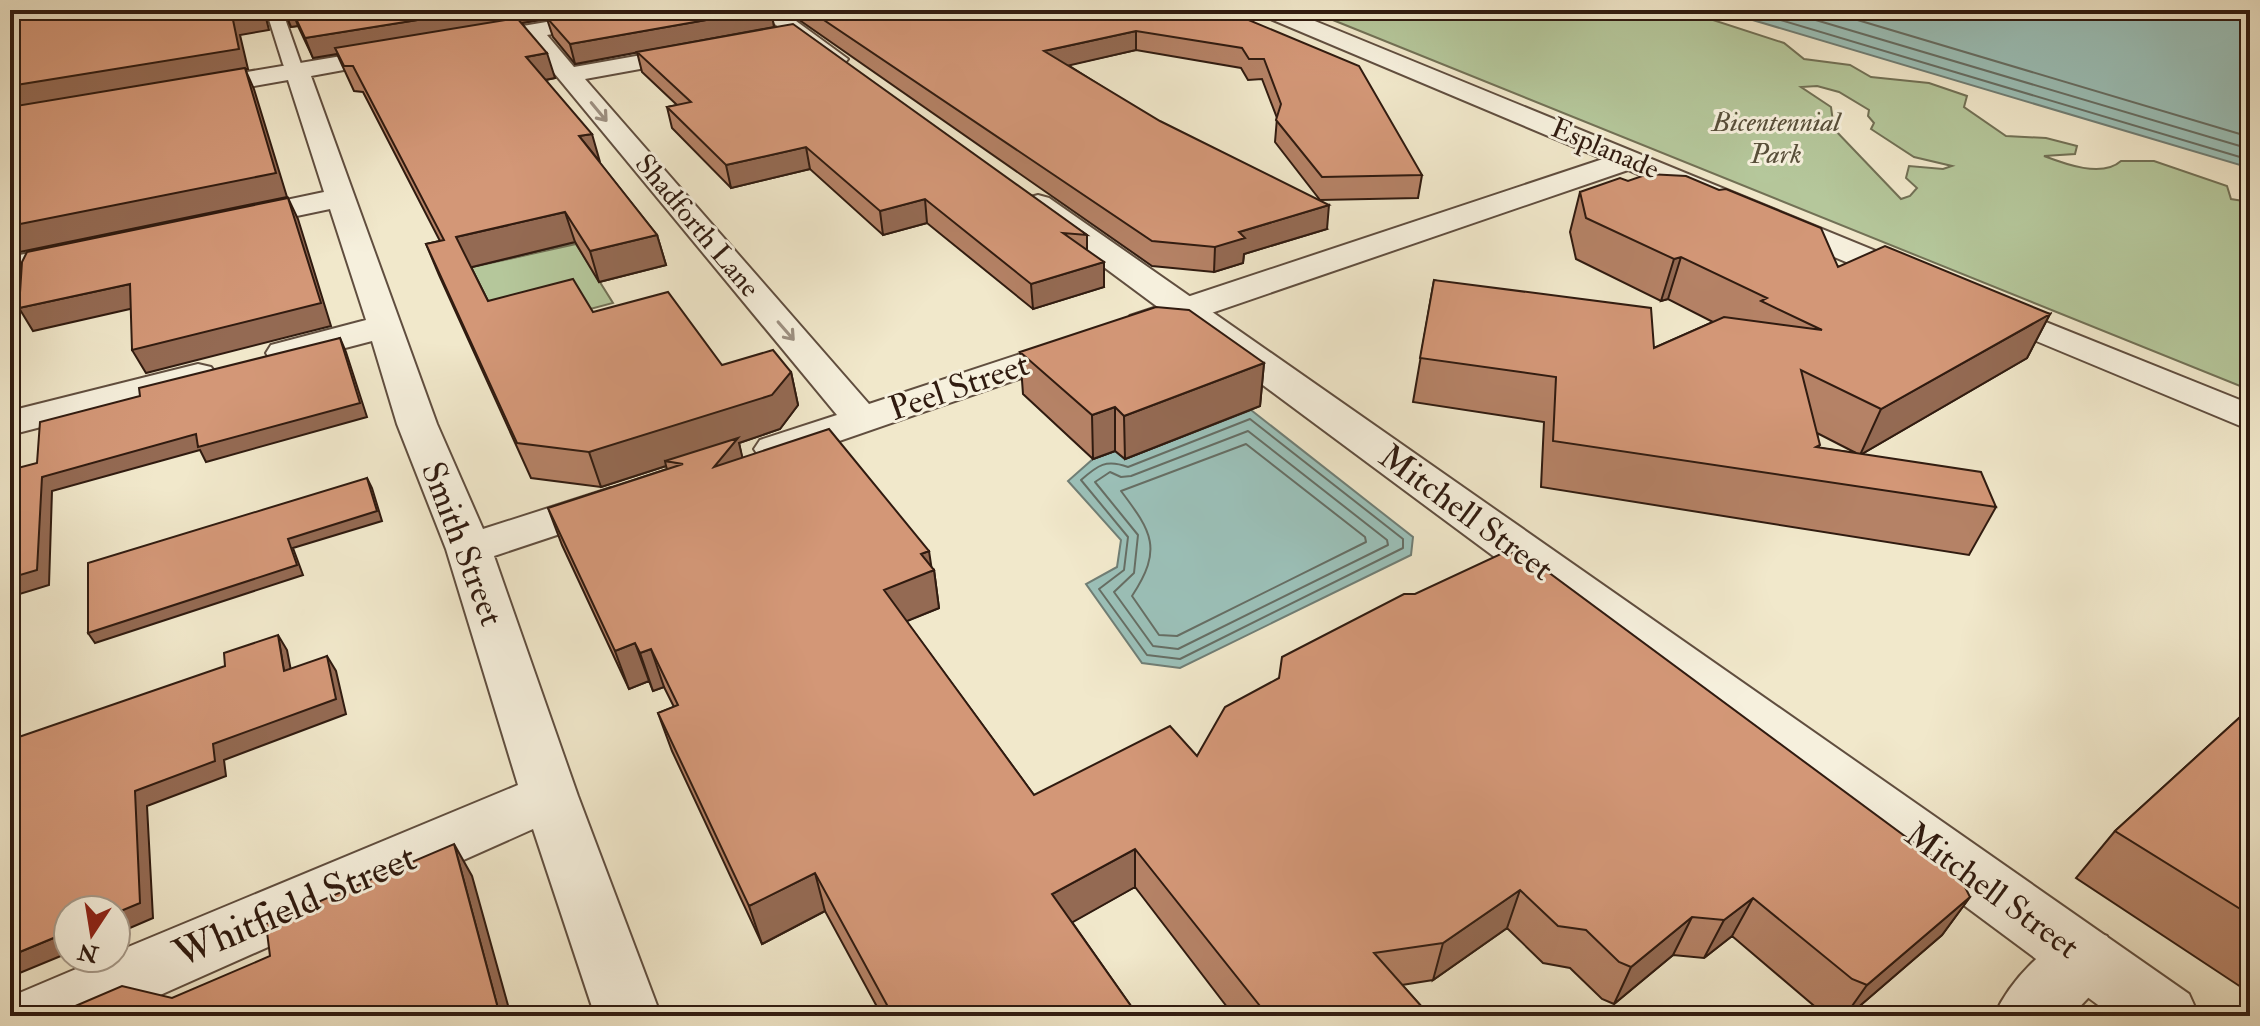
<svg xmlns="http://www.w3.org/2000/svg" width="2260" height="1026" font-family="'IM FELL Double Pica',serif">
<rect width="100%" height="100%" fill="#f1e8cb"/>
<filter id="stains"><feTurbulence type="fractalNoise" baseFrequency=".0025" numOctaves="4"/><feColorMatrix values="0 0 0 0 .2 0 0 0 0 .09 0 0 0 0 .02 0 0 0 .5 -.17"/></filter>
<radialGradient id="worn" r=".72"><stop offset=".6" stop-color="#630" stop-opacity="0"/><stop offset="1" stop-color="#630" stop-opacity=".3"/></radialGradient>
<!-- green -->
<path fill="#b5c79b" stroke="#727156" stroke-width="2" fill-rule="evenodd" d="M1308,10H1678L1677,15L1710,19L1784,43L1804,59L1850,65L1871,77L1929,83L1967,96L1964,107L2006,136L2046,138L2077,146L2075,154L2044,156C2065,164 2102,178 2121,161H2154L2227,186L2231,199L2250,202V390ZM1817,86L1839,92L1869,110L1868,116L1874,123L1871,129L1914,157L1952,166L1943,169L1909,166L1906,178L1917,188L1910,196L1901,199L1834,129L1831,107L1801,87Z
M576,244L613,303L500,333L468,268Z"/>
<!-- water -->
<path fill="#9bc0b8" stroke="#707e75" stroke-width="2" d="M1719,10H2250V168Z
M1251,410L1413,537L1411,555L1180,668L1142,663L1086,584L1117,567L1121,540L1068,481L1093,459L1115,451L1125,459Z"/>
<g fill="none" stroke-linecap="round" stroke-linejoin="round">
<!-- shore -->
<path stroke="#666e64" stroke-width="2" d="M1747,10L2250,160
M1782,10L2250,149
M1824,10L2250,137
M1250,419L1403,539V548L1180,659L1147,655L1099,589L1124,570L1128,537L1081,480C1098,465 1106,459 1128,467Z
M1248,431L1387,540L1388,545L1178,649L1153,646L1114,592L1134,573L1138,535L1095,482L1110,472L1121,477L1131,476Z
M1246,444L1365,537L1366,542L1177,636L1159,635L1132,596C1163,549 1152,532 1121,491Z"/>
<!-- pedestrian casing -->
<g stroke="#604e3f" stroke-width="4">
<path id="pedestrian" d="M266,10H282L301,64L299,68H285L283,64Z"/>
</g>
<!-- minor casing -->
<g stroke="#604e3f" stroke-width="4">
<path id="minor" d="M617,10H667L656,17L547,35L574,67L698,45L706,47L710,52L706,57L585,79L869,404L1078,335L1091,338L1096,346L1091,354L790,458L775,461L760,458L754,449L760,440L837,415L526,39L469,49L461,47L457,42L461,37L469,35Z
M1258,10H1288L1927,272L1932,279L1927,286L1915,289L1903,286L1628,170L1156,332L1143,335L1130,332L1125,324L1130,316L1603,159L1261,15Z
M401,46L409,48L413,53L409,58L311,76L437,424L483,529L611,488L626,492L633,502L626,512L494,556L578,796L661,1016H595L533,829L113,1016H10L17,994L102,958H116V952L518,785L446,549L397,424L372,341L284,364L271,361L266,353L271,345L366,320L330,209L235,229L224,227L219,220L224,213L324,192L288,80L193,97L184,94L180,89L184,84L193,81Z
M78,243L89,246L94,253L89,260L10,277V257Z
M1986,298L2250,404V430L1974,315L1969,308L1974,301Z
M198,364L211,367L217,375L211,383L10,435V411Z
M2084,928L2107,936L2116,957L2107,978L2071,1016H1994C2010,980 2047,942 2084,928Z"/>
</g>
<!-- tertiary casing -->
<g stroke="#604e3f" stroke-width="4">
<path id="tertiary" d="M756,10H781L848,59L844,64H828Z
M1038,195L1049,198L2189,994L2199,1016H2113L1027,210L1023,204L1027,198Z"/>
</g>
<!-- pedestrian -->
<use href="#pedestrian" fill="#f6f0dd" fill-rule="evenodd"/>
<!-- minor -->
<use href="#minor" fill="#f6f0dd" fill-rule="evenodd"/>
<!-- tertiary -->
<use href="#tertiary" fill="#f6f0dd" fill-rule="evenodd"/>
</g>
<!-- wall -->
<path fill="#b58266" stroke="#301b10" stroke-width="2" fill-rule="evenodd" d="M284,10H771L774,27L1087,235V250L1104,287L1033,309L927,223L883,235L810,169L731,188L672,128L667,107L677,105L642,72L637,52L575,64L553,37L547,19L522,23L555,78L546,80L599,162L657,235L666,265L599,282L575,242L471,267L488,301L593,312L722,365L791,372L798,405L780,429L739,443L742,458L932,568L934,570L939,608L906,621L1034,795L1197,756L1970,897L1942,935L1848,1016H1826L1732,936L1704,958L1673,955L1614,1004L1602,999L1570,968L1543,963L1507,928L1433,980L1402,985L1430,1016H1234L1135,887L1072,922L1138,1016H882L825,911L762,944L672,751L658,713L674,707L664,687L653,691L649,681L629,689L562,545L548,508L667,469L666,466L601,487L531,478L439,275L426,244L440,241L363,92L354,91L337,54L313,58L298,26L291,27Z
M785,10H1252V21L1422,175L1418,198L1320,200L1275,142L1277,118L1262,79L1248,80L1241,68L1136,50L1068,65L1327,229L1244,254L1243,263L1214,272L1152,266Z
M1580,192L1838,267L2050,314L2027,358L1862,454L1996,507L1969,555L1541,487L1544,422L1413,402L1434,280L1654,348L1713,322L1668,299L1661,301L1576,259L1570,232ZM1817,433L1856,453L1819,448Z
M1020,352L1264,363L1260,406L1125,459L1115,451L1093,459L1023,394Z
M2250,708V993L2076,878L2115,831Z"/>
<!-- shaded-wall -->
<path fill="#946a53" stroke="#301b10" stroke-width="2" d="M261,10H264L269,30L240,35L248,69H245L254,89L287,197L10,254V86L232,15Z
M284,10H292L298,26L291,27Z
M480,10H599L313,58L305,38Z
M763,10H771L774,27L575,64L570,44Z
M1230,10H1252V23L1227,11Z
M1136,31V50L1045,71L1044,51Z
M547,53L555,78L534,82L526,57Z
M592,134L600,162L579,136Z
M806,147L810,169L731,188L726,165Z
M288,198L298,219L331,326L146,373L132,350Z
M925,199L927,223L883,235L880,211Z
M1329,205L1327,229L1244,254L1243,263L1214,272L1215,247L1239,232Z
M565,212L575,242L468,268L456,237Z
M657,235L666,265L599,282L590,251Z
M1681,257L1668,299L1661,301L1674,259Z
M1104,262V287L1033,309L1031,284Z
M130,284L143,306L33,331L19,308Z
M2050,314L2027,358L1860,455L1881,409Z
M340,338L346,352L367,417L206,462L200,450L52,491L49,585L10,597V578L42,477Z
M1264,363L1260,406L1125,459L1124,416Z
M791,372L798,405L780,429L739,443L746,473L714,467L665,461L666,466L601,487L589,452Z
M1115,407V451L1093,459L1092,415Z
M367,478L372,488L382,521L293,548L303,575L95,643L88,633L288,539Z
M929,551L932,571L934,570L939,608L890,628L884,590L921,554Z
M278,635L287,650L294,686L284,671Z
M635,643L649,681L629,689L615,651Z
M651,649L664,687L653,691L640,653Z
M327,656L336,671L346,714L224,760L226,776L147,806L153,918L116,934V913L135,791L213,744Z
M454,844L472,876L511,1016H500Z
M1135,849V887L1055,932L1052,894Z
M815,873L825,911L762,944L749,906Z
M1520,890L1507,928L1433,980L1443,943Z
M1970,897L1942,935L1848,1016H1845L1867,985Z
M1753,898L1732,936L1704,958L1724,920Z
M1692,917L1673,955L1614,1004L1631,967Z
M68,932V953L10,977V956Z"/>
<!-- building -->
<path fill="#d39777" stroke="#301b10" stroke-width="2" d="M10,10H261V11L232,15L239,49L10,86Z
M292,10H480L305,38Z
M597,10H763L570,44L547,18Z
M809,10H1230L1227,11L1359,66L1422,175L1322,177L1276,120L1281,104L1264,59H1249L1242,48L1136,31L1044,51L1160,121L1329,205L1239,232L1245,238L1215,247L1152,241Z
M517,18L547,53L526,57L592,134L579,136L657,235L590,251L565,212L456,237L488,301L573,279L593,312L668,292L722,365L773,350L791,372L772,395L589,452L517,443L426,244L444,240L353,66H344L335,48Z
M793,24L1087,235L1063,233L1104,262L1031,284L925,199L880,211L806,147L726,165L667,107L691,102L637,52Z
M245,68L276,173L10,226V107Z
M1648,174L1686,176L1719,190L1726,189L1821,228L1838,267L1885,246L2050,314L1881,409L1801,370L1820,445L1816,447L1981,472L1996,507L1553,441L1556,377L1420,358L1434,280L1651,308L1654,348L1724,317L1822,330L1761,301L1767,298L1681,257L1674,259L1586,218L1580,192L1620,178L1628,181Z
M288,198L321,303L132,350L130,284L19,308L22,262L27,252Z
M1156,307L1189,310L1264,363L1124,416L1115,407L1092,415L1020,352Z
M340,338L360,403L198,447L196,434L42,477L37,570L10,578V470L37,463L40,422L140,396L139,388Z
M829,429L929,551L921,554L934,570L884,590L1034,795L1170,726L1197,756L1225,707L1279,678L1282,657L1404,594H1415L1505,552L1515,553L1525,555L1960,877L1970,897L1867,985L1852,979L1753,898L1724,920L1692,917L1631,967L1619,962L1586,930L1558,926L1520,890L1443,943L1374,953L1430,1016H1268L1135,849L1052,894L1138,1016H893L815,873L749,906L658,713L678,705L651,649L640,653L635,643L615,651L548,508L683,464L665,461L738,438L714,467Z
M367,478L377,511L288,539L297,565L88,633V563Z
M278,635L284,671L327,656L336,699L213,744L215,761L135,791L140,903L116,913V910H68V932L10,956V740L225,666L224,653Z
M2250,708V915L2115,831Z
M454,844L500,1016H52L122,986L172,998L270,956L266,924Z"/>
<!-- one-way arrows -->
<defs><path id="oneway-shaft" d="M-6 0H5M1.5-3L5.5 0L1.5 3" fill="none" stroke-width="1.6" stroke-linecap="round" stroke-linejoin="round" transform="scale(2)"/></defs>
<g stroke="#9d9081">
<use href="#oneway-shaft" transform="translate(599 112) rotate(50)"/>
<use href="#oneway-shaft" transform="translate(786 331) rotate(49)"/>
</g>
<g text-anchor="middle" dominant-baseline="central" stroke-width="6" stroke-linejoin="round" paint-order="stroke">
<!-- far-park labels -->
<g font-size="28" font-style="italic" fill="#584f3a" stroke="#f6f0dd">
<text x="1776" y="122">Bicentennial<tspan x="1776" dy="32">Park</tspan></text>
</g>
<!-- far-street labels -->
<g font-size="28" fill="#301b10" stroke="#f6f0dd">
<text transform="translate(1605 149) rotate(23)">Esplanade</text>
<text transform="translate(697 226) rotate(50)">Shadforth Lane</text>
</g>
<!-- street labels -->
<g font-size="34" fill="#301b10" stroke="#f6f0dd">
<text transform="translate(959 387) rotate(-19)">Peel Street</text>
<text transform="translate(1466 513) rotate(36)">Mitchell Street</text>
<text transform="translate(462 544) rotate(69)">Smith Street</text>
<text transform="translate(1992 891) rotate(36)">Mitchell Street</text>
</g>
<!-- near-street labels -->
<g font-size="40" fill="#301b10" stroke="#f6f0dd">
<text transform="translate(295 906) rotate(-23)">Whitfield Street</text>
</g>
</g>
<!-- margin -->
<rect width="2260" height="1026" fill="none" stroke="#f1e8cb" stroke-width="40"/>
<rect x="12" y="12" width="2236" height="1002" fill="none" stroke="#301b10" stroke-width="4"/>
<rect x="20" y="20" width="2220" height="986" fill="none" stroke="#301b10" stroke-width="2"/>
<!-- north arrow -->
<g transform="translate(92 934) rotate(192)"><circle r="38" fill="#f6f0dd" stroke="#a79b8b" stroke-width="2"/>
<path d="M0-6L14 30L0 20L-14 30Z" fill="#8f2418"/>
<text y="-12" font-size="22" font-weight="bold" text-anchor="middle" fill="#301b10">N</text>
</g>
<rect width="100%" height="100%" filter="url(#stains)"/>
<rect width="100%" height="100%" fill="url(#worn)"/>
</svg>
